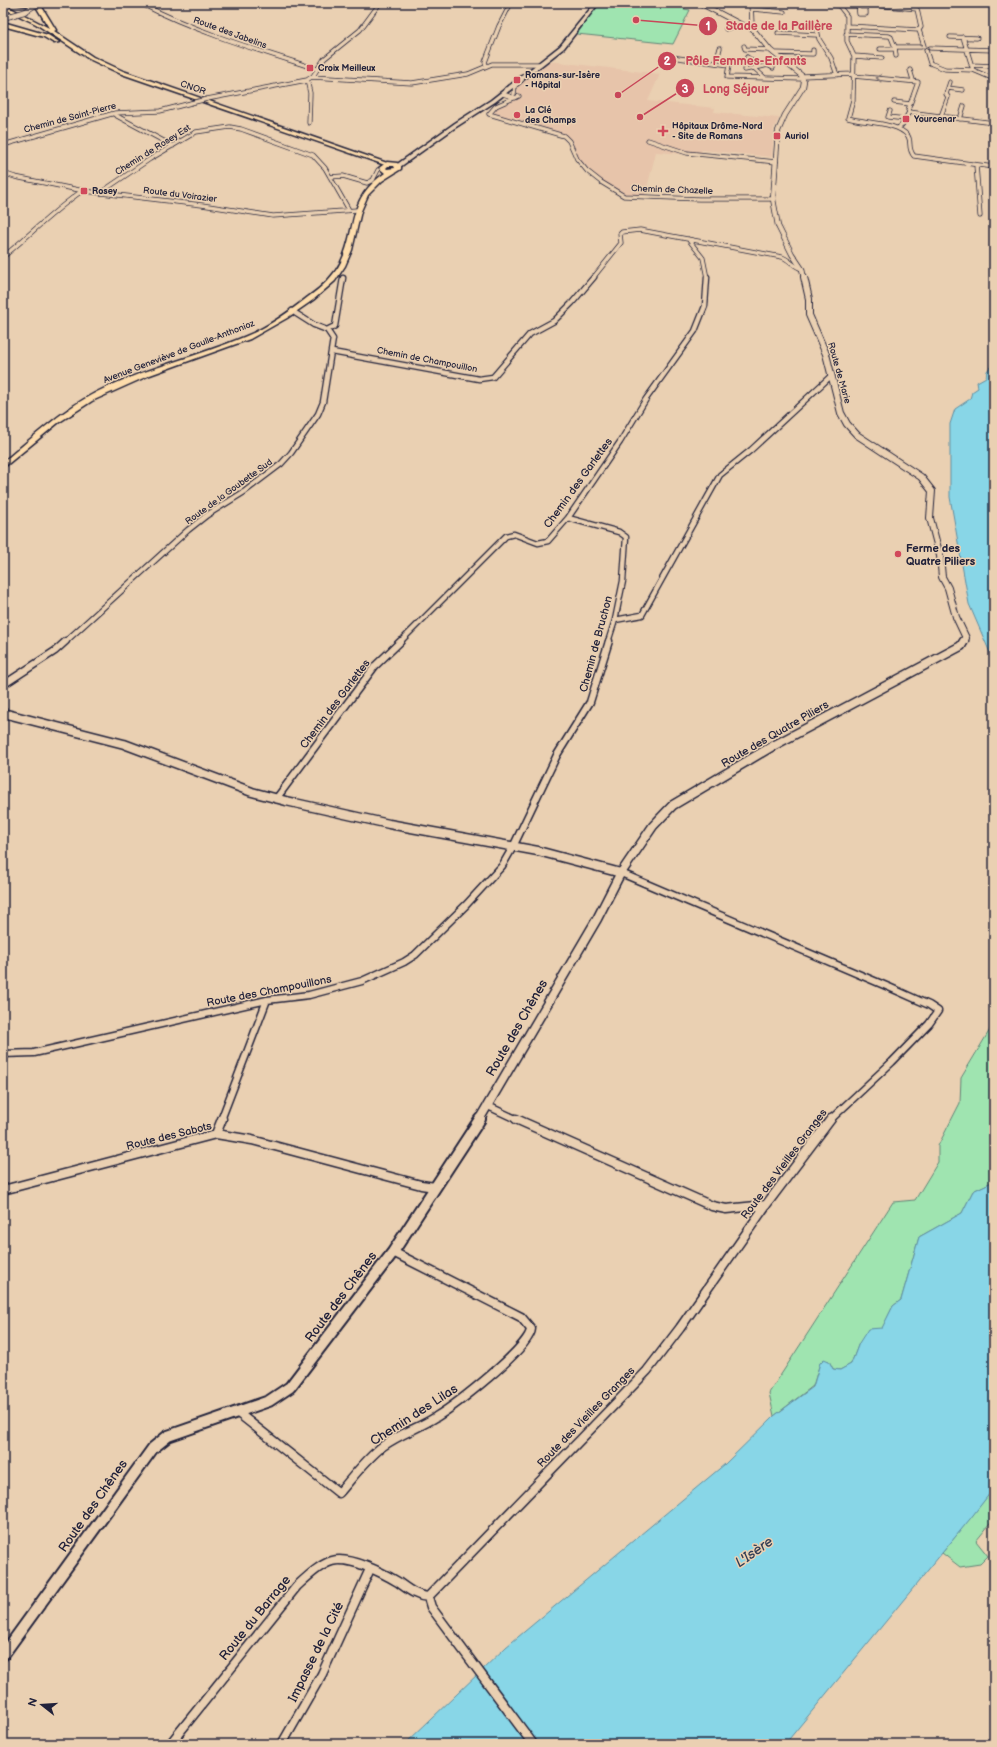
<svg xmlns="http://www.w3.org/2000/svg" width="997" height="1747" font-family="'Balsamiq Sans',sans-serif">
<rect width="100%" height="100%" fill="#ead0b2"/>
<filter id="ink" filterUnits="userSpaceOnUse"><feTurbulence type="fractalNoise" baseFrequency=".025" numOctaves="2"/><feDisplacementMap in="SourceGraphic" scale="8" xChannelSelector="R" yChannelSelector="G"/><feConvolveMatrix kernelMatrix="1 2 1 2 8 2 1 2 1" color-interpolation-filters="sRGB"/></filter>
<g filter="url(#ink)">
<!-- built -->
<path fill="#e7c4aa" d="M549,61L660,74L648,101L715,108L714,112L779,118L774,128L772,157L702,150L701,155L656,152L645,196L625,195L605,183L581,162L578,157L571,139L561,133L491,115L490,112L507,101L518,99L523,97L517,93V88Z"/>
<!-- green -->
<path fill="#9fe4b0" stroke="#608376" d="M599,3H687L684,9L690,10L673,44L577,34Z
M994,1023V1181L973,1191L962,1213L919,1237L901,1300L893,1306L882,1329L859,1343L851,1364L840,1370L833,1369L829,1361L820,1363L813,1386L774,1416L769,1393L893,1202L915,1200L938,1162V1146L960,1103L961,1078Z
M994,1488V1519L976,1541L988,1556L980,1564L960,1567L942,1553Z"/>
<!-- water -->
<path fill="#88d6e7" stroke="#5f8ea2" d="M994,362V662L969,604L950,497V424L955,409L970,399L972,392L978,388L977,382L986,377L987,371Z
M994,1181V1488L970,1519L785,1744H405L506,1647L725,1464L774,1416L813,1387L820,1363L824,1359L829,1361L833,1369L840,1370L851,1364L859,1343L868,1329L882,1328L893,1306L901,1300L919,1237L962,1213L973,1191Z"/>
<g fill="none" stroke-linecap="round" stroke-linejoin="round">
<!-- minor-far3 casing -->
<g stroke="#22223b" stroke-width="5">
<path id="minor-far3" d="M140,3C196,32 257,50 317,69
M751,3L752,24
M834,3L840,7L847,16V41L854,56L853,100L848,118C864,123 898,122 908,136C912,142 907,148 914,156L994,167
M855,3L917,9L921,27L919,30
M858,4L859,14H866V11H859
M752,9L784,12
M848,26L919,30L924,46
M726,29L740,24
M817,29L819,39L831,58L837,75
M778,33L817,35
M846,34L889,36L891,37L895,47H921
M950,37L977,38
M963,37L973,70
M744,46L745,49L770,50
M895,47L896,56
M930,48L994,50
M880,49H894
M926,50L930,63L932,64L945,69L973,70L994,79
M774,53L813,54V50
M854,56L882,58
M671,57L729,65L727,77L803,79
M747,57L760,67L754,68L764,77
M780,58H799L800,60
M716,63L720,48
M486,65L485,62L499,26L511,3
M971,65L994,66
M760,67L768,65L773,68
M745,70L754,68
M910,70L913,80
M802,76L853,74
M853,76L918,82L908,110L909,112L902,125L898,128
M312,77L412,83L468,74L492,64H540
M307,80L310,93L309,123
M948,88L963,90
M506,89L503,94L515,98L519,96
M514,94L515,86L522,80
M514,98L496,106L489,114L564,136L569,141L577,159L587,171L601,182L624,196L699,199H773
M207,99L307,80L313,76L324,59L360,30L380,3
M894,102L910,104
M890,111L888,117L906,119
M909,112L994,123
M115,113V115L173,146
M941,116L948,97L946,94L950,82
M960,119L964,106
M648,140L687,153L776,162
M3,145L115,113L160,111L191,103
M976,165L980,216
M3,173L15,177L84,191L202,205L273,216L357,210
M330,177L343,176L367,183L373,180L378,170
M100,193L150,159L196,132L230,127L241,129L313,155L325,168L349,210
M688,239L703,258L707,278
M3,257C30,235 54,210 82,191
M593,278L621,243L620,234L622,232L640,230L782,257C790,260 794,267 802,269"/>
</g>
<!-- minor-far2 casing -->
<g stroke="#22223b" stroke-width="7">
<path id="minor-far2" d="M327,330L335,326L343,278
M332,352L479,379L493,377L530,334L554,321L572,303L594,277
M568,518L619,532L626,537L623,581L615,620L608,642
M615,620L642,615L720,475L751,450L832,375
M65,642L188,530L207,515L244,492L281,464L291,453L318,414L323,402L333,339L327,330L314,325L292,311
M400,642L506,536L514,534L538,543L548,541L568,518L620,442L646,399L695,331L705,306L707,277"/>
</g>
<!-- minor-far1 casing -->
<g stroke="#22223b" stroke-width="9">
<path id="minor-far1" d="M3,685L55,651L66,641
M276,799L375,666L401,641
M621,873L891,988L929,1005L938,1011L929,1024L892,1062L830,1120
M3,1054L34,1053L267,1000L309,995L362,981L404,962L415,955L466,905L502,866L513,847L557,755L590,702L609,641
M488,1106L518,1120
M221,1120L267,1000"/>
</g>
<!-- minor casing -->
<g stroke="#22223b" stroke-width="11">
<path id="minor" d="M516,1119L712,1206L726,1209L766,1205
M216,1134L222,1119
M3,1190L216,1134L252,1140L421,1185L435,1187
M237,1412L339,1493C353,1477 366,1459 383,1446C399,1434 419,1428 436,1417C454,1406 530,1348 531,1329L521,1317L393,1252
M428,1597L647,1371L680,1328L766,1205L831,1119
M428,1597L431,1607L533,1744
M170,1744L297,1586C307,1577 319,1565 332,1561C350,1556 383,1573 398,1582C408,1589 416,1596 428,1597
M282,1744L322,1674L370,1569"/>
</g>
<!-- tertiary-far3 casing -->
<g stroke="#22223b" stroke-width="6">
<path id="tertiary-far3" d="M700,3L740,24L752,28
M26,11L34,6L45,3
M3,18L10,16
M752,28L770,50L801,75L804,81L803,87L785,115L778,131L773,199L778,226L792,254L802,269L804,278"/>
</g>
<!-- tertiary-far2 casing -->
<g stroke="#22223b" stroke-width="8">
<path id="tertiary-far2" d="M804,277L809,299V315L826,354L841,413L847,424L857,435L921,477L932,491L930,518L940,556L942,577L948,588L956,617L966,638L964,642"/>
</g>
<!-- tertiary-far1 casing -->
<g stroke="#22223b" stroke-width="11">
<path id="tertiary-far1" d="M3,713L124,744L252,792L286,801L389,824L538,851L621,873
M479,1120L597,919L619,876L653,826L673,805L771,747L961,646L964,641"/>
</g>
<!-- tertiary casing -->
<g stroke="#22223b" stroke-width="14">
<path id="tertiary" d="M3,1655L153,1448L168,1436L269,1401L290,1387L393,1252L480,1119"/>
</g>
<!-- secondary casing -->
<g stroke="#22223b" stroke-width="3">
<path id="secondary" d="M595,3H599L564,48L495,102L453,129L400,167H396V165L455,123L491,100L560,46Z"/>
</g>
<!-- primary casing -->
<g stroke="#22223b" stroke-width="3">
<path id="primary" d="M387,162L397,163L401,166V169L382,181L368,195L361,211L352,250L345,266L335,281L313,300L287,318L250,339L150,375L92,401L58,423L3,468V462C36,435 66,406 105,388C150,367 199,356 244,337C267,328 289,312 308,297C321,288 334,276 341,262C358,226 346,200 385,173L379,168ZM388,166H394L395,168L387,169L386,168Z"/>
</g>
<!-- trunk casing -->
<g stroke="#22223b" stroke-width="3">
<path id="trunk" d="M7,3H30L39,5L36,7Z
M3,4L49,28L37,8L42,7L56,30L54,31L93,57L123,71L390,164L385,165L119,73L89,59L36,24L3,8Z
M3,22L48,35L59,42L54,43L44,37L3,26Z"/>
</g>
<!-- minor-far3 -->
<use href="#minor-far3" stroke="#ead0b2" stroke-width="3.5"/>
<!-- minor-far2 -->
<use href="#minor-far2" stroke="#ead0b2" stroke-width="4.5"/>
<!-- minor-far1 -->
<use href="#minor-far1" stroke="#ead0b2" stroke-width="6"/>
<!-- minor -->
<use href="#minor" stroke="#ead0b2" stroke-width="8"/>
<!-- tertiary-far3 -->
<use href="#tertiary-far3" stroke="#ead0b2" stroke-width="4.5"/>
<!-- tertiary-far2 -->
<use href="#tertiary-far2" stroke="#ead0b2" stroke-width="6"/>
<!-- tertiary-far1 -->
<use href="#tertiary-far1" stroke="#ead0b2" stroke-width="8"/>
<!-- tertiary -->
<use href="#tertiary" stroke="#ead0b2" stroke-width="10"/>
<!-- secondary -->
<use href="#secondary" fill="#ead0b2" fill-rule="evenodd"/>
<!-- primary -->
<use href="#primary" fill="#fddcac" fill-rule="evenodd"/>
<!-- trunk -->
<use href="#trunk" fill="#fddcac" fill-rule="evenodd"/>
<!-- rail -->
<path stroke="#22223b" stroke-width="1" d="M983,3L994,6"/>
<!-- minor-bridge casing -->
<g stroke="#22223b" stroke-width="5" stroke-linecap="butt">
<path id="minor-bridge" d="M191,103L207,99"/>
</g>
<!-- tertiary-bridge casing -->
<g stroke="#22223b" stroke-width="6" stroke-linecap="butt">
<path id="tertiary-bridge" d="M10,16L24,12"/>
</g>
<!-- minor-bridge -->
<use href="#minor-bridge" stroke="#ead0b2" stroke-width="3.5"/>
<!-- tertiary-bridge -->
<use href="#tertiary-bridge" stroke="#ead0b2" stroke-width="4.5"/>
</g>
<!-- one-way arrows -->
<defs><path id="oneway-chevron" d="M-2-3.5L2.5 0L-2 3.5" fill="none" stroke-width="1.6" stroke-linecap="round" stroke-linejoin="round"/></defs>
<use stroke="#867976" href="#oneway-chevron" transform="translate(879 78) rotate(-176)"/>
</g>
<!-- markers -->
<g fill="#d1495b" stroke="#ead0b2" stroke-width="1.5">
<rect x="306" y="64" width="8" height="8" rx="2"/>
<rect x="513" y="76" width="8" height="8" rx="2"/>
<circle cx="517" cy="115" r="4"/>
<rect x="902" y="115" width="8" height="8" rx="2"/>
<path d="M661 125h4v4h4v4h-4v4h-4v-4h-4v-4h4z"/>
<rect x="773" y="132" width="8" height="8" rx="2"/>
<rect x="80" y="187" width="8" height="8" rx="2"/>
<circle cx="898" cy="554" r="4"/>
</g>
<g text-anchor="middle" dominant-baseline="central" stroke-width="3" stroke-linejoin="round" paint-order="stroke">
<!-- far-street labels -->
<g font-size="9" fill="#22223b" stroke="#ead0b2">
<text transform="translate(230 33) rotate(20)">Route des Jabelins</text>
<text transform="translate(193 88) rotate(19)">CNOR</text>
<text transform="translate(70 118) rotate(-15)">Chemin de Saint-Pierre</text>
<text transform="translate(153 150) rotate(-32)">Chemin de Rosey Est</text>
<text transform="translate(672 190) rotate(2)">Chemin de Chazelle</text>
<text transform="translate(180 195) rotate(7)">Route du Voirazier</text>
<text transform="translate(179 352) rotate(-21)">Avenue Geneviève de Gaulle-Anthonioz</text>
<text transform="translate(427 360) rotate(11)">Chemin de Champouillon</text>
<text transform="translate(839 373) rotate(74)">Route de Marie</text>
<text transform="translate(229 492) rotate(-36)">Route de la Goubette Sud</text>
</g>
<!-- far-poi labels -->
<g font-size="9" font-weight="bold" fill="#22223b" stroke="#ead0b2" text-anchor="start">
<text x="318" y="68">Croix Meilleux</text>
<text x="525" y="75">Romans-sur-Isère<tspan x="525" dy="10">- Hôpital</tspan></text>
<text x="525" y="110">La Clé<tspan x="525" dy="10">des Champs</tspan></text>
<text x="914" y="119">Yourcenar</text>
<text x="672" y="126">Hôpitaux Drôme-Nord<tspan x="672" dy="10">- Site de Romans</tspan></text>
<text x="785" y="136">Auriol</text>
<text x="92" y="191">Rosey</text>
</g>
<!-- street labels -->
<g font-size="11" fill="#22223b" stroke="#ead0b2">
<text transform="translate(578 483) rotate(-54)">Chemin des Garlettes</text>
<text transform="translate(596 644) rotate(-75)">Chemin de Bruchon</text>
<text transform="translate(335 704) rotate(-53)">Chemin des Garlettes</text>
<text transform="translate(775 734) rotate(-30)">Route des Quatre Piliers</text>
<text transform="translate(269 991) rotate(-11)">Route des Champouillons</text>
<text transform="translate(169 1136) rotate(-14)">Route des Sabots</text>
<text transform="translate(784 1164) rotate(-53)">Route des Vieilles Granges</text>
<text transform="translate(586 1417) rotate(-46)">Route des Vieilles Granges</text>
</g>
<!-- poi labels -->
<g font-size="11" font-weight="bold" fill="#22223b" stroke="#ead0b2" text-anchor="start">
<text x="906" y="548">Ferme des<tspan x="906" dy="13">Quatre Piliers</tspan></text>
</g>
<!-- near-street labels -->
<g font-size="13" fill="#22223b" stroke="#ead0b2">
<text transform="translate(517 1028) rotate(-60)">Route des Chênes</text>
<text transform="translate(341 1297) rotate(-53)">Route des Chênes</text>
<text transform="translate(414 1415) rotate(-33)">Chemin des Lilas</text>
<text transform="translate(93 1506) rotate(-55)">Route des Chênes</text>
<text transform="translate(255 1618) rotate(-51)">Route du Barrage</text>
<text transform="translate(316 1652) rotate(-64)">Impasse de la Cité</text>
</g>
<!-- near-water labels -->
<g font-size="14" font-style="italic" fill="#313d55" stroke="#ead0b2">
<text transform="translate(754 1552) rotate(-35)">L'Isère</text>
</g>
</g>
<!-- callouts -->
<path fill="none" stroke="#c84759" stroke-width="1.5" d="M636 20L708 26M618 95L667 61M640 117L685 88"/>
<g fill="#c84759" stroke="#ead0b2" stroke-width="1.5">
<circle cx="636" cy="20" r="4"/>
<circle cx="618" cy="95" r="4"/>
<circle cx="640" cy="117" r="4"/>
<circle cx="708" cy="26" r="10"/>
<circle cx="667" cy="61" r="10"/>
<circle cx="685" cy="88" r="10"/>
</g>
<g font-size="12" text-anchor="middle" font-weight="bold" fill="#fff">
<text x="708" y="30">1</text>
<text x="667" y="65">2</text>
<text x="685" y="93">3</text>
</g>
<g font-size="12" text-anchor="middle" font-weight="bold" fill="#c84759" stroke="#ead0b2" stroke-width="3" stroke-linejoin="round" paint-order="stroke">
<text x="779" y="30">Stade de la Paillère</text>
<text x="746" y="65">Pôle Femmes-Enfants</text>
<text x="736" y="93">Long Séjour</text>
</g>
<!-- margin -->
<rect width="997" height="1747" fill="none" stroke="#ead0b2" stroke-width="16"/>
<rect x="8" y="8" width="981" height="1731" fill="none" stroke="#22223b" stroke-width="1.5" filter="url(#ink)"/>
<!-- north arrow -->
<g transform="translate(42 1705) rotate(287)" stroke="#ead0b2" stroke-width="3" paint-order="stroke">
<path d="M0-3L7 15L0 10L-7 15Z" fill="#22223b"/>
<text y="-6" font-size="11" font-weight="bold" text-anchor="middle" fill="#22223b">N</text>
</g>
</svg>
